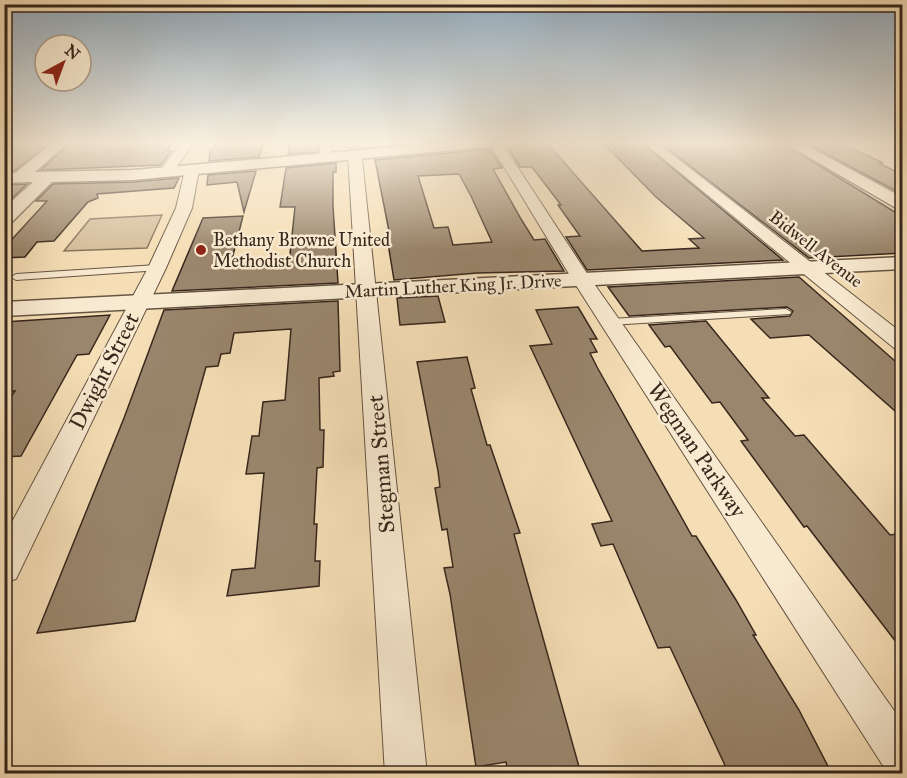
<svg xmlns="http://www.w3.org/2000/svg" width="907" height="778" font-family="'IM FELL Great Primer',serif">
<rect width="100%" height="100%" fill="#f5deb6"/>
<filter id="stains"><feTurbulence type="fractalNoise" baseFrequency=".00333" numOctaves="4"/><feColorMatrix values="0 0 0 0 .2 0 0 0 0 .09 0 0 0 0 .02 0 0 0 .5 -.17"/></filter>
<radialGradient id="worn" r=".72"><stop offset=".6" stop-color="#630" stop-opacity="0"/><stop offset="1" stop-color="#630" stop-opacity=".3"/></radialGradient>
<!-- green -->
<path fill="#d5bf9c" stroke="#86735c" stroke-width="1.5" d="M341,142H437L354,149L341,146Z
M162,215L147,248L64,251L90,219Z"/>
<!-- building -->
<path fill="#9a866d" stroke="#37271d" stroke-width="1.5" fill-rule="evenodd" d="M39,142H51L14,171H4V151L14,144Z
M71,142H173L167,151H172L161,165L41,170Z
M217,142H264L259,157L209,161L210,149H213Z
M290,142H318V152L288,154Z
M602,142H641L783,260L587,270L566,237L580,236L558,205H561L532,167H520L508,148H515L513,146L516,144L547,143L642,251L699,248L689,239L704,238L656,197Z
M659,142H781L903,217V253L809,258Z
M804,142H839L883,163H879L903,175V192H898Z
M490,149L502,168L493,169L521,219L534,240L545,239L564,271L477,273L394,280L386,231H389L375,160ZM459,174L471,196L492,242L453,245L448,227L434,228L418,176Z
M336,163V172H333V206L338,283L172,291L203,218L243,216L230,267L289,264L295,207H280L286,168Z
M256,171L244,212L237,182L207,185L208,175Z
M179,178L174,188L97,194L98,198L88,202L54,241L37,242L25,257L4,258V248L47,201H36L53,184L133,182Z
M27,184L7,203H4V185Z
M799,277L903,368V418L809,335L770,338L751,319L790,316L793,311L787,307L629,316L608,287Z
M438,296L445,322L400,325L397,298Z
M338,301L340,371L333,372L334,376L319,378L320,430H324L323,467L317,468L314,524H317L315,561H320L319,586L227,596L232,570L255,568L264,473L246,474L252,436H259L263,402L285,400L291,329L234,333L230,353L221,354L218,366L206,367L135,621L37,633L124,418L164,310Z
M578,307L597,339H590L597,352L590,353L597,367L692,536H696L736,600L756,635H753L799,710L832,774H729L670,647L658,648L613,544L601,546L592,524L612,521L530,346L552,344L536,310Z
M110,315L89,354L77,355L21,456L4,457V407L15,391L4,392V322Z
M706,321L769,398H762L795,436L804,435L890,535L903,533V651L807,526L804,527L741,441L748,440L720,402L712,403L670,346L665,347L649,325Z
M467,357L475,388L471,389L487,445H490L520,533L514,534L581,774H508L506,762L476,767L450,594L444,568L453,567L447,529L442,530L435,488L440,487L438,471L417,362Z"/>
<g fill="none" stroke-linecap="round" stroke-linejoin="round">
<!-- service casing -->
<g stroke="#665543" stroke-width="2">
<path id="service" d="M157,265L162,268L160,270L16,280L11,277L16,274Z
M786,309L791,312L790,314L610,325L605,322L610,319Z"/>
</g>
<!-- minor casing -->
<g stroke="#665543" stroke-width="2">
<path id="minor" d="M182,142H194L171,175H161L159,172Z
M320,142H332L330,161H320Z
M489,142H501L590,278L902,722V774L887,772L572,279Z
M643,142H656L902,333V349L894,348Z
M354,151L358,152L362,159L427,774H385L348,155Z
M192,166L199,170L192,208L166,268L16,579L4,582V537L148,268L176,208L185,170Z"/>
</g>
<!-- tertiary casing -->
<g stroke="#665543" stroke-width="3">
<path id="tertiary" d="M54,142H69L35,172L133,170L453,142H503L496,146L133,180L52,182L11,223L4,224V208L33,182L4,183V173H15Z
M783,142H800L902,197V209L896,208Z
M902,257V269L4,316V302Z"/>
</g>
<!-- service -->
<use href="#service" fill="#f8ead0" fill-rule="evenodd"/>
<!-- minor -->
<use href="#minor" fill="#f8ead0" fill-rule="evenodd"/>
<!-- tertiary -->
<use href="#tertiary" fill="#f8ead0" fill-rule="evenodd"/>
</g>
<!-- sky -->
<linearGradient id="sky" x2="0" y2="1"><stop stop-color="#93acbf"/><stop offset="0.57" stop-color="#faf0de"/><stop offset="1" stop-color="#faf0de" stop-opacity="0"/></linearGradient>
<rect width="907" height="251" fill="url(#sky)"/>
<!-- markers -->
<circle fill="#8f2418" stroke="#f8ead0" stroke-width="2" cx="201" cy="250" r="6"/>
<g text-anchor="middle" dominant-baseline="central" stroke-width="5" stroke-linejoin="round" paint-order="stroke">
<!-- far-poi labels -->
<g font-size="18" fill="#37271d" stroke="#f8ead0" text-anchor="start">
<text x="213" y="240">Bethany Browne United<tspan x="213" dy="21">Methodist Church</tspan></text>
</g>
<!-- far-street labels -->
<g font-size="18" fill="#37271d" stroke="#f8ead0">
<text transform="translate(816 249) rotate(38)">Bidwell Avenue</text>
<text transform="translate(453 286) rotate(-3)">Martin Luther King Jr. Drive</text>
</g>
<!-- street labels -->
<g font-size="22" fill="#37271d" stroke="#f8ead0">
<text transform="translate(104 371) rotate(-63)">Dwight Street</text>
<text transform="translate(697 450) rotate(56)">Wegman Parkway</text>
<text transform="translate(381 464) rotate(-95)">Stegman Street</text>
</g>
</g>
<!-- margin -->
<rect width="907" height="778" fill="none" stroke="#f5deb6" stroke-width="24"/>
<rect x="6" y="6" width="895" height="766" fill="none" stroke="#37271d" stroke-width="3"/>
<rect x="12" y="12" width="883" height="754" fill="none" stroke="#37271d" stroke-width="1.5"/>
<!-- north arrow -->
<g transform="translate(63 63) rotate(41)"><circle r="28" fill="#f8ead0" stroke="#ab9c88" stroke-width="1.5"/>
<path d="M0-4.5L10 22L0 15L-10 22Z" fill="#8f2418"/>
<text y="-9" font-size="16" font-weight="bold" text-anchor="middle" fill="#37271d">N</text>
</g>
<rect width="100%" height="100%" filter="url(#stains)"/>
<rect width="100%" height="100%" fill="url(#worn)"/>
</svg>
